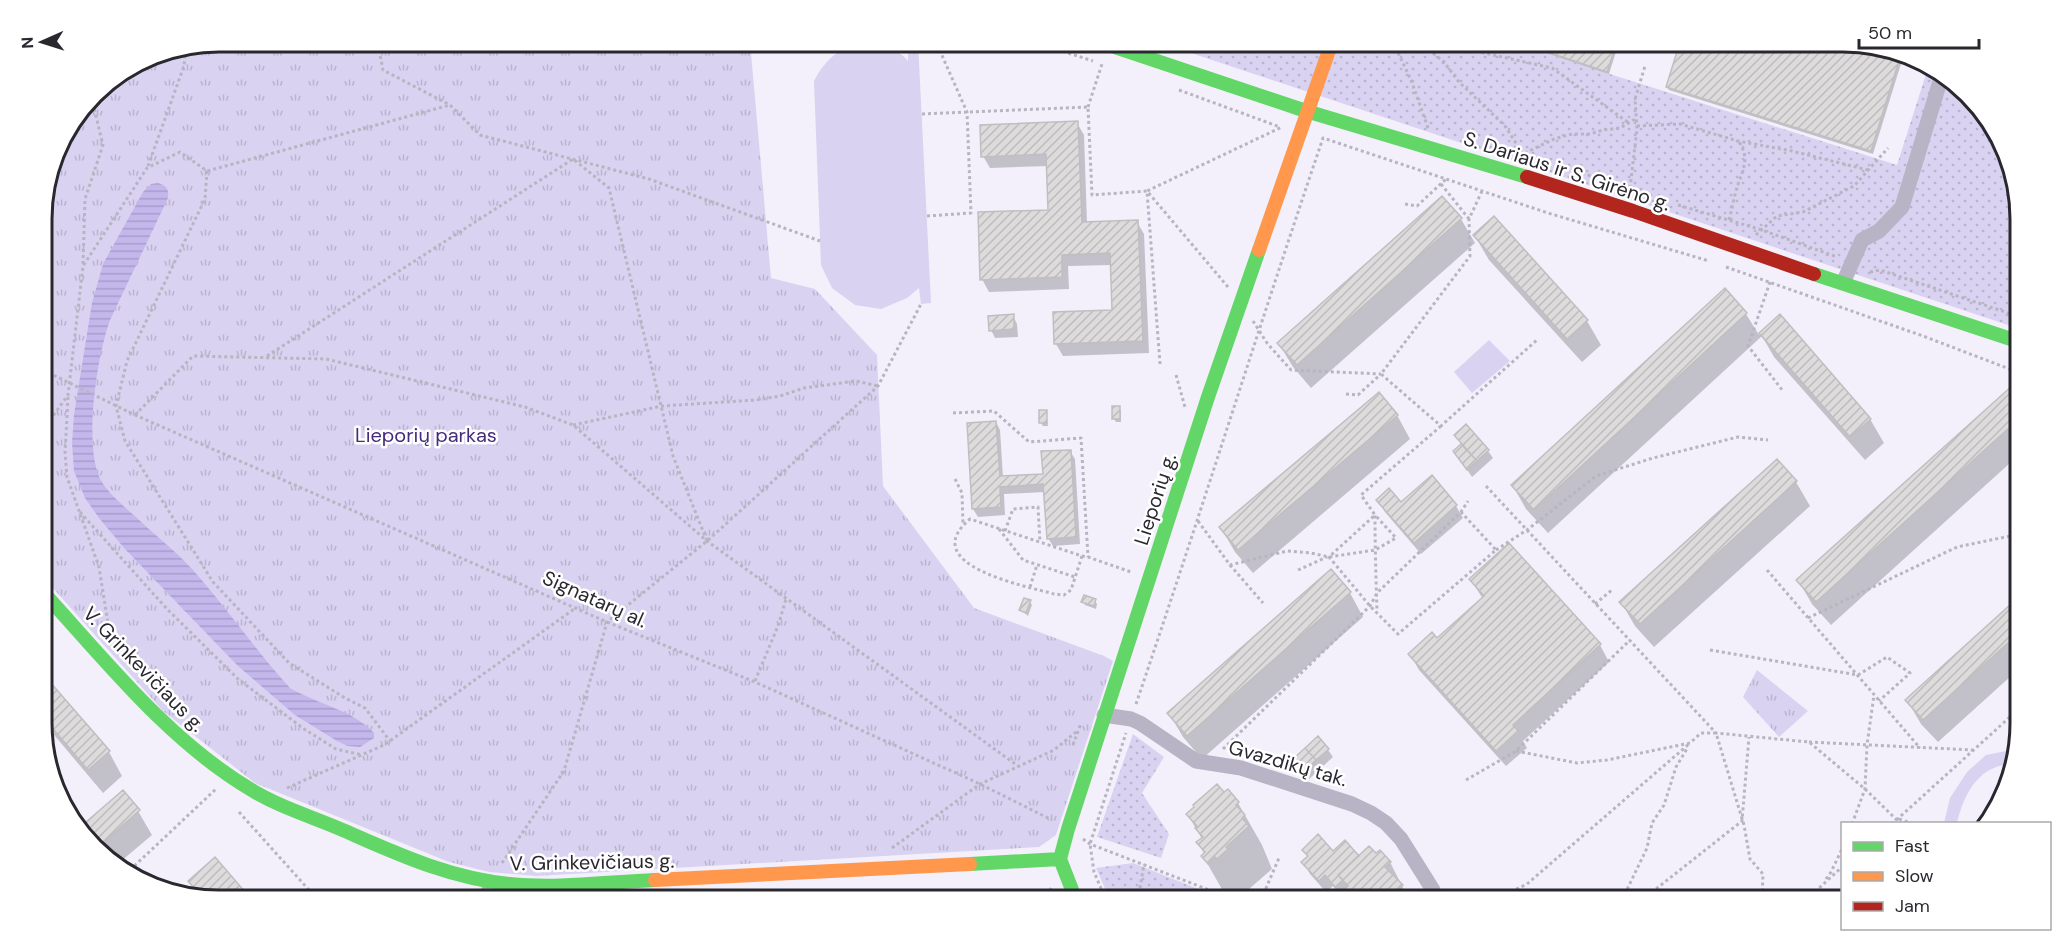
<svg xmlns="http://www.w3.org/2000/svg" width="2063" height="942" font-family="'DM Sans',sans-serif">
<defs>
<pattern id="grass-dots" width="8" height="8" patternUnits="userSpaceOnUse" patternTransform="scale(1.5)"><rect width="8" height="8" fill="#d9d2f1"/><path d="M2 2h.1M6 6h.1" fill="none" stroke="#bab4cf" stroke-width="1.8" stroke-linecap="round"/></pattern>
<pattern id="park-tufts" width="24" height="20" patternUnits="userSpaceOnUse" patternTransform="scale(1.5)"><rect width="24" height="20" fill="#d9d2f1"/><path d="M3 7l-1-3M5 7V3M7 7l1-3M15 17l-1-3M17 17v-4M19 17l1-3" fill="none" stroke="#bab4cf"/></pattern>
<pattern id="water-rules" width="6" height="5" patternUnits="userSpaceOnUse" patternTransform="scale(1.5)"><rect width="6" height="5" fill="#c3b7ec"/><path d="M0 2.5h6" fill="none" stroke="#a89dcb"/></pattern>
<pattern id="building-hatch" width="6" height="6" patternUnits="userSpaceOnUse" patternTransform="scale(1.5)"><rect width="6" height="6" fill="#dedbdd"/><path d="M-1 1l2-2M0 6l6-6M5 7l2-2" fill="none" stroke="#bfbcbe"/></pattern>
</defs>
<rect width="100%" height="100%" fill="#f3f0fb"/>
<!-- grass -->
<path fill="url(#grass-dots)" d="M1158,42H1509L1897,165L1928,68L1984,112L2020,197V329Z
M1133,734L1164,757L1142,793L1169,834L1161,858L1097,837Z
M1133,863L1226,900H1110L1096,868Z
M1061,889L1066,900H848V896Z"/>
<!-- park -->
<path fill="url(#park-tufts)" d="M220,42H750L771,278L815,289L877,355L883,486L974,608L1104,656L1113,661L1056,835L1039,847L536,876L489,872L449,862L255,783L163,711L43,577V455L45,452L43,450L42,208L60,142L103,86L152,55Z
M1757,670L1808,711L1779,737L1743,697Z"/>
<!-- pitch -->
<path fill="#d9d2f1" d="M863,42C881,42 896,47 908,61V42H918L931,303L921,304L919,288L907,298L881,309L855,305L832,288L821,265L814,81C826,59 838,48 863,42Z
M1489,340L1510,361L1472,393L1454,372Z
M2016,749L2013,763C2007,765 1999,765 1994,768C1972,777 1962,802 1957,823H1944L1950,798L1967,772L1986,755Z"/>
<!-- water -->
<path fill="url(#water-rules)" d="M158,183C167,186 169,189 168,198L110,320C97,356 85,437 98,474C104,491 124,506 137,518C158,538 182,556 200,578C231,614 258,653 290,688C317,704 353,710 374,733V738L360,747L348,746L337,741L295,715L238,666L125,549L99,518L85,498L74,471L72,443L74,415L92,303L103,264L143,192L151,184Z"/>
<!-- shadow -->
<path fill="#0003" d="M1511,42H1569L1599,52L1602,42H1619L1609,74Z
M1681,42H1843L1904,54L1873,154L1669,90L1667,87Z
M1077,123L1084,135L1087,223L1137,222L1144,234L1149,353L1063,356L1056,344L1114,311L1112,265L1068,266L1069,289L989,292L982,279L1049,211L1048,166L990,168L983,156Z
M1461,219L1475,243L1311,388L1293,367L1279,344Z
M1494,219L1587,321L1601,345L1582,362L1489,260L1475,236Z
M1724,290L1746,314L1759,335L1780,316L1870,419L1884,443L1865,460L1774,357L1762,336L1548,533L1526,509L1513,486Z
M1013,316L1017,324L1018,337L995,338L991,330Z
M2013,387L2020,395V454L1831,625L1812,604L1798,580Z
M1119,407L1121,411V422H1116L1114,419Z
M1046,411L1048,426H1043L1041,423Z
M1397,415L1410,439L1253,573L1235,552L1221,528Z
M996,422L1000,430L1003,477L1044,475L1070,451L1075,459L1080,544L1053,546L1048,538L1045,492L1004,494L1005,515L978,517L973,509Z
M1456,436L1488,451L1493,458L1472,477L1455,452L1462,445Z
M1777,461L1796,482L1810,506L1654,647L1635,626L1621,602Z
M1378,500L1401,504L1456,506L1463,518L1421,554L1385,512Z
M1509,545L1600,645L1609,662L1523,741L1527,748L1506,766L1419,670L1410,654L1437,641L1483,599L1471,580Z
M1350,593L1363,617L1202,759L1183,737L1169,713Z
M2021,597V667L1938,742L1921,724L1907,700Z
M1083,601H1095L1097,604L1096,609L1085,605Z
M1030,602L1032,605L1028,616L1021,610Z
M43,676L109,752L122,776L103,793L44,723Z
M1328,750L1333,757L1308,780L1294,761Z
M122,793L138,811L152,835L120,862L79,830Z
M1224,794L1238,803L1262,845L1272,869L1249,889L1251,892L1243,900L1227,898L1203,856L1205,855L1198,843L1202,839L1188,815Z
M1304,850L1390,862L1409,900H1352L1349,892L1343,898L1333,886L1326,892L1310,874L1303,862L1308,858Z"/>
<!-- building -->
<path fill="url(#building-hatch)" stroke="#c1bec0" stroke-width="1.5" d="M1518,42H1573L1598,50L1601,42H1617L1607,72Z
M1680,42H1843L1901,54L1871,151L1666,87Z
M1078,121L1082,222L1138,220L1143,341L1054,344L1053,312L1112,310L1110,253L1062,255V277L980,280L978,212L1048,210L1046,154L981,157L980,125Z
M1442,196L1462,218L1297,365L1277,343Z
M1494,216L1588,320L1567,339L1473,235Z
M1725,288L1747,313L1534,510L1511,485Z
M1014,314V329L989,331L988,316Z
M1780,314L1871,419L1850,437L1759,333Z
M2013,385L2020,393V418L1816,602L1796,580Z
M1379,392L1398,415L1238,550L1219,527Z
M1112,406H1120V419H1112Z
M1039,410H1047V423H1039Z
M996,421L1000,476L1043,474L1041,451L1071,450L1076,537L1047,539L1043,484L1000,487L1001,507L972,509L967,423Z
M1466,424L1489,450L1477,461L1454,435Z
M1461,444L1477,461L1467,470L1453,451Z
M1777,459L1797,481L1640,624L1619,602Z
M1432,475L1457,505L1414,543L1376,500L1389,488L1401,502Z
M1509,543L1601,644L1513,725L1518,731L1496,751L1408,654L1432,632L1437,638L1484,596L1469,579Z
M1331,569L1351,592L1187,736L1167,713Z
M1084,595L1096,599L1094,606L1081,602Z
M2021,595V631L1923,720L1905,700Z
M1024,598L1031,600L1026,613L1019,610Z
M43,674L110,751L88,770L44,718Z
M1318,736L1329,749L1316,760L1305,748Z
M1305,748L1316,760L1303,773L1292,760Z
M1217,784L1224,792L1228,789L1239,802L1236,805L1245,815L1242,818L1249,826L1226,847L1228,849L1217,859L1215,857L1208,864L1201,856L1205,852L1196,842L1203,837L1195,828L1197,826L1186,814L1194,807L1193,805Z
M123,790L140,810L99,846L78,829Z
M1318,834L1333,851L1345,840L1359,856L1338,875L1343,880L1335,887L1325,875L1319,881L1301,862L1308,856L1302,850Z
M1369,846L1376,853L1380,850L1391,862L1385,867L1403,885L1387,900H1350L1353,897L1345,889L1348,886L1338,875Z
M215,857L252,900H220L202,897L188,881Z"/>
<g fill="none" stroke-linecap="round" stroke-linejoin="round">
<!-- path -->
<path stroke="#b8b5c2" stroke-width="3" stroke-dasharray="3 3" stroke-linecap="butt" d="M363,42L379,50L383,70L450,105L480,135L649,179L820,241
M1034,42L1093,61
M1393,42L1411,80L1428,128
M1419,42L1444,62L1459,82L1505,126L1523,154L1554,139L1572,134H1590L1603,130L1620,128L1637,118
M1447,42L1480,52L1552,68L1629,123
M1179,90L1280,127
M1088,107L1102,64
M922,114L1088,107L1092,195L1147,191L1160,364
M1637,126L1680,124L1738,141L1792,151L1868,170
M1523,154L1535,158
M148,166L184,66L186,49
M207,171L205,199L127,361L116,406L125,441L213,582L289,663L345,698L365,708L390,741
M1582,173L1652,196
M1441,184L1469,219
M1630,188L1637,129L1635,99L1645,66
M1482,191L1469,219L1470,256L1381,374L1441,426L1538,339
M1405,204L1417,206L1446,179
M1678,205L1762,230L1837,257
M927,216L971,213L967,112L936,42
M1729,220C1732,209 1734,197 1737,187C1743,170 1750,158 1739,142
M1756,235L1777,216L1803,212L1854,186L1888,148
M83,264L85,199L103,145L92,100
M1726,267L1923,336L2020,373
M1870,272L1880,270L2020,317
M1770,282L1748,346L1783,391
M1228,287L1147,191L1282,127
M1253,321L1267,343L1291,370L1381,374
M267,356L573,159L609,188L673,456L707,541
M43,370L135,415L607,622L755,682L980,784L1052,820
M1176,375L1185,407
M1346,394L1358,395L1381,374
M68,397L65,453L67,477L99,567L110,636
M953,413L994,411L1029,442L1081,438L1088,557
M135,415L193,356L326,359L525,407L573,425L707,541L1018,766
M573,425L662,406L756,400L780,396L804,388L856,381L878,386
M1441,426L1361,495L1375,515L1329,557L1370,606L1398,634L1496,550L1461,512
M43,430L68,395L83,266L147,168L180,152L207,171L450,105
M955,479L962,493L963,525
M1486,486L1716,733L1809,742L1865,789L1901,824
M80,512L167,609L238,679L304,729L336,749L362,755
M1198,521L1230,565L1287,551L1311,553L1329,557L1375,550L1396,538L1375,515C1375,547 1376,579 1377,611
M999,529L1023,560L1075,577
M1005,531L1013,509L1038,507L1040,542
M1496,550L1527,530L1596,476L1653,458L1738,437L1768,440
M1082,556L1071,590L1064,595L1054,594C1026,586 915,565 970,519L1082,556L1088,557L1131,572
M1230,565L1263,603
M1298,570L1327,557
M1767,570L1920,748
M1030,587L1037,565
M1595,604L1613,589
M1808,618L1957,547L2020,534
M1710,650L1858,675L1887,657L1910,673L1879,701
M755,681L778,626L786,599
M1136,704C1200,516 1259,326 1323,138L1548,213L1709,261
M1809,742L1973,750
M1073,745L1081,723
M1223,749L1370,606L1377,593L1461,512L1468,501
M1516,751L1577,763L1607,760L1690,743L1701,733H1716L1744,825L1750,859L1763,874L1762,900
M1466,780L1516,751L1630,640
M287,788L384,745L577,607
M239,812L318,900
M1899,819L1914,824
M1852,824L1865,789L1867,745L1874,695
M1892,824L2021,707
M1083,839L1090,844L1235,900
M892,848L980,784L1054,750L1076,732
M502,863L564,771L607,622L707,541L878,386L921,304
M130,870L216,789
M1826,879L1831,872L1842,849
M1448,891L1515,900
M1500,897L1527,884L1689,744
M1045,900L1051,888
M1106,900L1094,872L1090,844L1126,733
M1138,900L1144,864
M1261,900L1279,858
M1622,900L1647,848L1652,823L1664,805L1676,767L1688,747
M1642,900L1742,821L1749,737
M1806,900L1842,867"/>
<!-- street -->
<path stroke="#b8b4c5" stroke-width="15" d="M1843,283L1862,240L1879,231L1902,207L1941,78
M1104,715L1131,719L1140,723L1196,761L1241,768L1352,804L1371,813L1386,823L1401,839L1433,890
M488,900L490,882"/>
<!-- fast -->
<path stroke="#63d668" stroke-width="14" d="M1100,42L1306,111L1527,177
M1814,274L2020,342
M43,592C106,661 168,740 250,789C282,809 320,819 354,835C404,857 455,879 510,884C557,889 607,882 655,880
M970,864L1060,859
M1076,900L1060,859L1068,829L1208,397L1259,250"/>
<!-- slow -->
<path stroke="#ff974d" stroke-width="14" d="M1259,250L1332,42
M655,880L970,864"/>
<!-- jam -->
<path stroke="#b3261e" stroke-width="14" d="M1527,177L1633,211L1814,274"/>
</g>
<g text-anchor="middle" dominant-baseline="central" stroke-width="5" stroke-linejoin="round" paint-order="stroke">
<!-- street labels -->
<g font-size="20" fill="#2a282f" stroke="#fff">
<text transform="translate(1567 171) rotate(18)">S. Dariaus ir S. Girėno g.</text>
<text transform="translate(1155 499) rotate(-72)">Lieporių g.</text>
<text transform="translate(595 599) rotate(24)">Signatarų al.</text>
<text transform="translate(144 669) rotate(46)">V. Grinkevičiaus g.</text>
<text transform="translate(1288 763) rotate(16)">Gvazdikų tak.</text>
<text transform="translate(592 862) rotate(-1)">V. Grinkevičiaus g.</text>
</g>
<!-- park labels -->
<g font-size="20" fill="#462b7c" stroke="#fff">
<text x="426" y="435">Lieporių parkas</text>
</g>
</g>
<!-- crop -->
<path d="M0 0H2063V942H0ZM219 52H1843A167 167 0 0 1 2010 219V723A167 167 0 0 1 1843 890H219A167 167 0 0 1 52 723V219A167 167 0 0 1 219 52Z" fill="#fff" fill-rule="evenodd"/>
<path fill="none" stroke="#2a282f" stroke-width="3" d="M219 52H1843A167 167 0 0 1 2010 219V723A167 167 0 0 1 1843 890H219A167 167 0 0 1 52 723V219A167 167 0 0 1 219 52Z"/>
<!-- legend -->
<rect x="1841" y="822" width="210" height="108" fill="#ffffff" stroke="#aaa9ac" stroke-width="1.5"/>
<rect x="1853" y="842" width="30" height="9" fill="#63d668" stroke="#aaa9ac" stroke-width="1.5"/>
<text x="1895" y="852" font-size="18" fill="#2a282f">Fast</text>
<rect x="1853" y="872" width="30" height="9" fill="#ff974d" stroke="#aaa9ac" stroke-width="1.5"/>
<text x="1895" y="882" font-size="18" fill="#2a282f">Slow</text>
<rect x="1853" y="902" width="30" height="9" fill="#b3261e" stroke="#aaa9ac" stroke-width="1.5"/>
<text x="1895" y="912" font-size="18" fill="#2a282f">Jam</text>
<!-- north arrow -->
<g transform="translate(42 42) rotate(267)" stroke="#ffffff" stroke-width="4.5" paint-order="stroke">
<path d="M0-4.5L10 22L0 15L-10 22Z" fill="#2a282f"/>
<text y="-9" font-size="16" font-weight="bold" text-anchor="middle" fill="#2a282f">N</text>
</g>
<!-- scale -->
<path d="M1859 39v9h120v-9" fill="none" stroke="#2a282f" stroke-width="3"/>
<text x="1868" y="39" font-size="18" fill="#2a282f" stroke="#ffffff" stroke-width="4.5" paint-order="stroke">50 m</text>
</svg>
